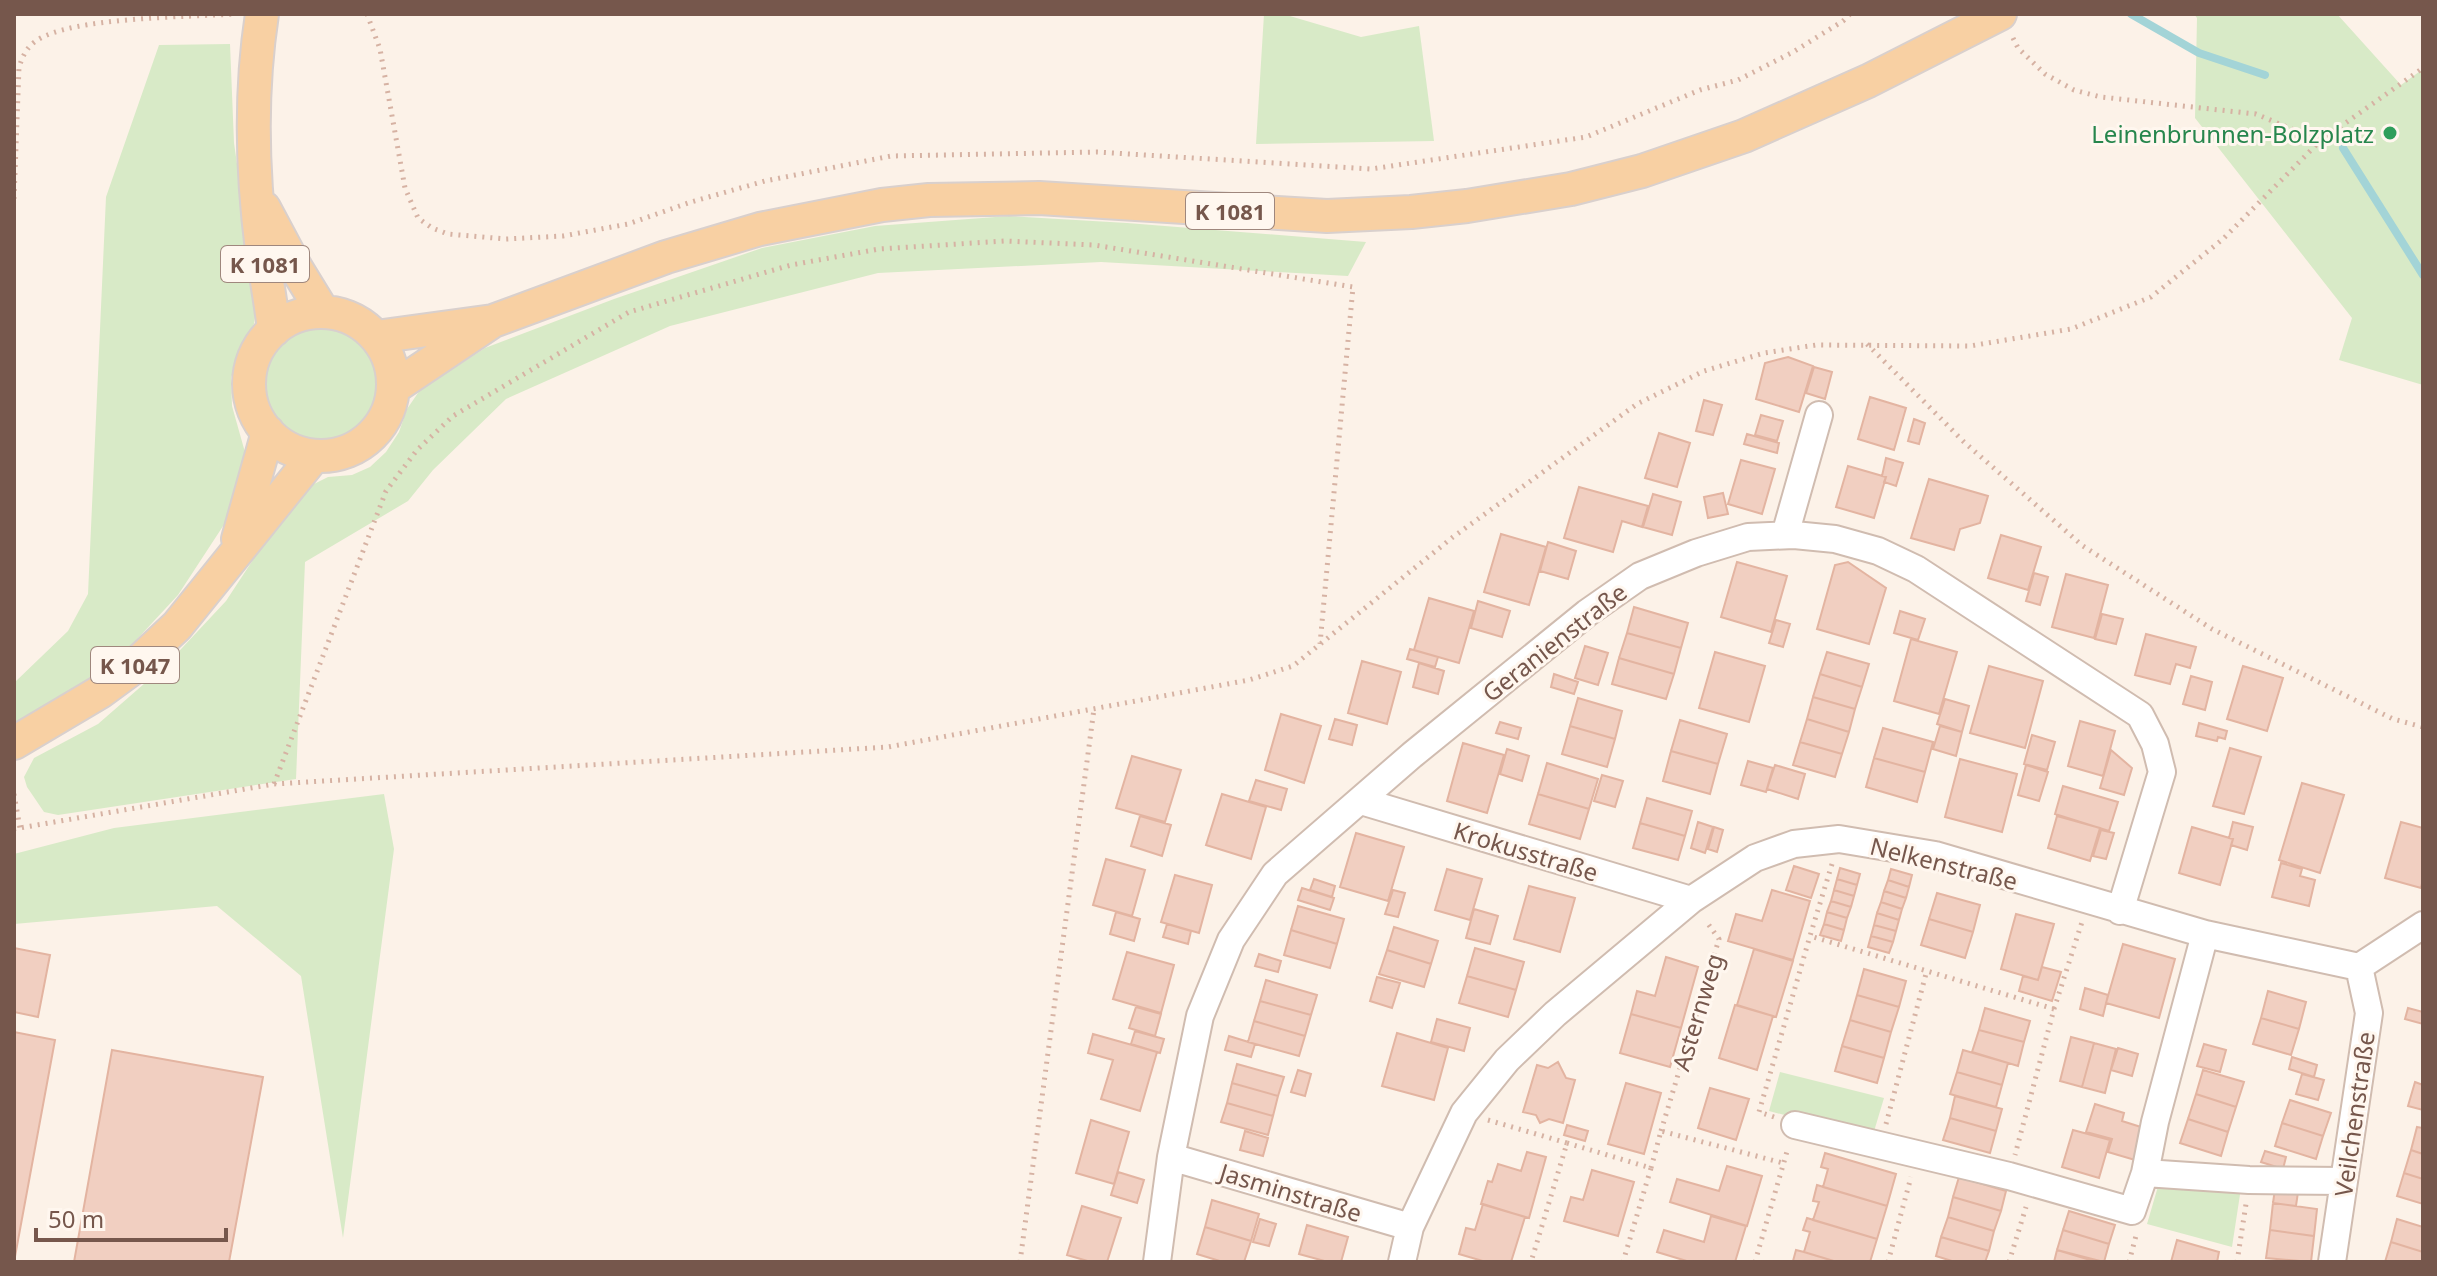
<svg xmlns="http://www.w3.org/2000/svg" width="2437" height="1276" font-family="'Noto Sans',sans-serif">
<rect width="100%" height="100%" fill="#fcf2e8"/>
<!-- green -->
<path fill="#d8eac7" d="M1264,14H1283L1361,37L1419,26L1434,141L1256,144Z
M2194,14H2337L2401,85L2423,69V385L2339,360L2352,318L2195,118L2197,18Z
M230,44L234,143L257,303L254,324L241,346L231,378L232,406L248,463L227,520L178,595L114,664L18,723L14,719V683L68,631L88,594L106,197L159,45Z
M1009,216L1127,223L1366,242L1348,276L1101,262L878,273L670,326L506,399L433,470L408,501L305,562L296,779L58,815L44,812L27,787L24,777L34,758L98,724L168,663L226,601L285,511L312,485L328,477L352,475L370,467L386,452L399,432L407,409L420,390L485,348L614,299L762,248L875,226Z
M264 386a57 57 0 1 1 114 0a57 57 0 1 1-114 0Z
M384,794L394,849L343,1238L301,976L217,906L14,924V854L114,828Z
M1780,1072L1884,1098L1872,1138L1769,1111Z
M2159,1183L2241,1188L2232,1247L2147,1224Z"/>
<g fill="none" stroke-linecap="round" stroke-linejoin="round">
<!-- stream -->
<path stroke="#a3d4d7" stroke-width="8" d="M2131,14L2199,53L2265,75
M2343,148L2423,275"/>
</g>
<!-- building -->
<path fill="#f1cfc1" stroke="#e3b4a1" stroke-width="2" d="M1788,357L1813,366L1799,412L1756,399L1765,363Z
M1814,367L1832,372L1825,399L1806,393Z
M1870,397L1906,408L1894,450L1858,439Z
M1704,400L1722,405L1713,435L1696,431Z
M1761,415L1783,421L1777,441L1755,435Z
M1914,419L1925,423L1919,444L1908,441Z
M1659,433L1690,443L1677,487L1645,478Z
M1747,434L1779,443L1777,453L1744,444Z
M1886,458L1903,463L1896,486L1884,482L1886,477L1882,476Z
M1741,460L1775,469L1762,514L1728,504Z
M1848,466L1886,477L1874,518L1836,507Z
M1929,479L1988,496L1980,523L1960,529L1954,550L1911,538Z
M1579,487L1648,506L1642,527L1622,521L1613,552L1564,538Z
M1723,493L1728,514L1708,518L1704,497Z
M1653,494L1681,502L1672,535L1643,527Z
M1501,534L1546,547L1529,605L1484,592Z
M2001,535L2041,547L2028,590L1988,578Z
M1548,542L1576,551L1568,579L1540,571Z
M1737,562L1787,576L1771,632L1721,617Z
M1848,562L1886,588L1869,644L1817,629L1835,565Z
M2034,573L2048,577L2040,605L2026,601Z
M2066,574L2108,585L2094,638L2052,627Z
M1429,598L1474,611L1459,663L1414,650Z
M1478,601L1510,611L1502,637L1471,628Z
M1634,607L1688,623L1681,648L1627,633Z
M1900,611L1925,619L1918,640L1894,633Z
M2102,614L2123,619L2116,644L2095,639Z
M1776,620L1790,624L1783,647L1769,643Z
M1627,633L1681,648L1674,674L1619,658Z
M2146,634L2196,647L2190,668L2176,664L2170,684L2135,675Z
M1911,639L1957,652L1939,714L1894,701Z
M1585,646L1608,653L1598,685L1575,678Z
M1410,649L1438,657L1435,667L1407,659Z
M1715,652L1765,666L1749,722L1699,708Z
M1827,652L1869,664L1862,687L1820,674Z
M1619,658L1674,674L1666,699L1612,684Z
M1362,661L1401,672L1387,724L1348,713Z
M1419,663L1444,671L1438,694L1413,687Z
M1989,666L2043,681L2025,748L1970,733Z
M2243,666L2283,678L2267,731L2227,719Z
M1554,674L1578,682L1574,694L1551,687Z
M1820,674L1862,687L1855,709L1813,697Z
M2191,676L2212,682L2205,710L2183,704Z
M1813,697L1855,709L1849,732L1807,719Z
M1578,698L1622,711L1615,739L1570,726Z
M1945,699L1969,706L1962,732L1937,724Z
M1281,714L1321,726L1304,783L1265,770Z
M1335,719L1357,725L1352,745L1329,739Z
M1807,719L1849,732L1842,754L1800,742Z
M1680,720L1727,734L1718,764L1671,751Z
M2080,721L2115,731L2103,776L2068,766Z
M1500,722L1521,728L1518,739L1496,733Z
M2199,723L2227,731L2225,739L2218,737L2217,741L2196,736Z
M1570,726L1615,739L1607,767L1562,754Z
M1940,726L1962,732L1956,756L1933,749Z
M1883,728L1933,742L1925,772L1874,758Z
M2032,735L2055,742L2047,770L2024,764Z
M1800,742L1842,754L1835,777L1793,765Z
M1463,743L1504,755L1487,813L1447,801Z
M2230,748L2261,757L2244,814L2213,806Z
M1507,749L1529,756L1522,781L1500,774Z
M2111,750L2132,768L2124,795L2100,788Z
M1671,751L1718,764L1710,794L1663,781Z
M1132,756L1181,770L1165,822L1116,808Z
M1874,758L1925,772L1917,802L1866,787Z
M1960,759L2017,774L2002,832L1945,817Z
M1748,761L1773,768L1766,792L1741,785Z
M1547,763L1598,779L1589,809L1538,794Z
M1775,765L1805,774L1798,799L1767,789Z
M2026,765L2048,772L2039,801L2018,795Z
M1602,775L1623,781L1615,807L1594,801Z
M1256,780L1287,789L1281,810L1249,801Z
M2302,783L2344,795L2320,873L2279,860Z
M2063,786L2118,802L2109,831L2055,814Z
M1222,794L1266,807L1251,859L1206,845Z
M1538,794L1589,809L1580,839L1529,824Z
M1647,798L1692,811L1685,836L1640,823Z
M1140,816L1171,825L1162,856L1131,846Z
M2057,816L2100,828L2090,861L2048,848Z
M1698,822L1713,827L1705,853L1691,848Z
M2233,822L2253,827L2247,850L2231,845L2233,839L2229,838Z
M2401,822L2423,828V879L2421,888L2385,878Z
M1640,823L1685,836L1678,860L1633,848Z
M1714,827L1723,830L1717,852L1708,849Z
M2192,827L2233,839L2220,885L2179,873Z
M2101,830L2114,833L2106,859L2093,856Z
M1356,833L1404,847L1388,901L1340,887Z
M1106,859L1145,870L1132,916L1093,905Z
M2281,863L2302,869L2300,876L2315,880L2309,906L2272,897Z
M1794,866L1819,874L1811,898L1786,890Z
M1840,868L1860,874L1857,885L1837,879Z
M1447,869L1482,879L1470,920L1435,910Z
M1891,869L1912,875L1909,887L1888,880Z
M1175,875L1212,885L1199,933L1161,922Z
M1314,879L1335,886L1332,897L1310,890Z
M1837,879L1857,885L1854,896L1834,890Z
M1888,880L1909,887L1906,898L1884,891Z
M1529,886L1575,898L1560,952L1514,939Z
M1302,888L1334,898L1330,910L1298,900Z
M1393,890L1405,893L1398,917L1385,914Z
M1772,890L1810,901L1793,960L1728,941L1736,914L1762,921Z
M1834,890L1854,896L1851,907L1831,901Z
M1884,891L1906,898L1902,909L1881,902Z
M1937,893L1980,905L1973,932L1929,919Z
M1831,901L1851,907L1847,918L1827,912Z
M1881,902L1902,909L1899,920L1877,913Z
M1298,906L1344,919L1337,944L1291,930Z
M1474,909L1498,916L1490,944L1466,938Z
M1116,912L1140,919L1134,941L1110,934Z
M1827,912L1847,918L1844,930L1824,924Z
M1877,913L1899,920L1896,931L1874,925Z
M2016,914L2054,924L2038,980L2001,969Z
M1929,919L1973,932L1965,958L1921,945Z
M1167,924L1191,931L1188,944L1163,937Z
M1824,924L1844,930L1841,941L1820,935Z
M1874,925L1896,931L1893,942L1871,936Z
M1394,927L1438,941L1431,964L1387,950Z
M1291,930L1337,944L1330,968L1284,955Z
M1871,936L1893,942L1889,953L1868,947Z
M2123,944L2175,959L2159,1018L2106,1003Z
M14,948L50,955L38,1017L14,1012Z
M1475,948L1524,962L1516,990L1467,976Z
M1754,949L1793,961L1776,1017L1737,1005Z
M1387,950L1431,964L1424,987L1379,974Z
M1127,952L1174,965L1161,1013L1113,999Z
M1259,954L1281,961L1278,972L1255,966Z
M1666,957L1698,967L1681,1028L1631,1014L1637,991L1655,996Z
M2042,967L2061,972L2052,1001L2019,991L2023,976L2038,980Z
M1864,969L1906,981L1899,1007L1857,995Z
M1467,976L1516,990L1508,1017L1459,1003Z
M1377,977L1400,983L1392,1008L1370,1001Z
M1266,980L1317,995L1311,1015L1260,1001Z
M2085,988L2108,995L2103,1016L2080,1009Z
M2268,991L2306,1002L2299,1029L2261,1018Z
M1857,995L1899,1007L1891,1032L1850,1020Z
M1260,1001L1311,1015L1305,1036L1254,1021Z
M1735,1005L1773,1016L1757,1070L1719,1058Z
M1136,1007L1161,1014L1155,1036L1129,1028Z
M1985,1008L2030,1021L2024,1042L1979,1030Z
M2408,1008L2423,1012V1024L2405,1019Z
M1631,1014L1681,1028L1670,1067L1620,1053Z
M2261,1018L2299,1029L2291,1055L2253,1044Z
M1437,1019L1470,1028L1464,1051L1431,1042Z
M1850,1020L1891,1032L1884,1058L1842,1046Z
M1254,1021L1305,1036L1299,1056L1248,1042Z
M1979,1030L2024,1042L2018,1066L1972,1052Z
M1135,1031L1164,1039L1160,1053L1131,1044Z
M14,1032L55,1040L14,1262Z
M1397,1033L1448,1048L1434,1100L1382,1086Z
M1093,1034L1157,1052L1140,1111L1101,1099L1113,1060L1088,1053Z
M1229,1036L1255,1044L1251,1057L1225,1050Z
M2071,1037L2094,1043L2082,1087L2060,1081Z
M2094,1043L2116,1049L2105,1093L2082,1087Z
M2204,1044L2226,1050L2220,1072L2197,1066Z
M1842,1046L1884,1058L1877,1083L1835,1071Z
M2118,1048L2138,1054L2132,1076L2111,1070Z
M112,1050L263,1077L229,1262H74Z
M1963,1050L2008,1063L2002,1085L1957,1072Z
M2292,1057L2317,1065L2314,1077L2289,1069Z
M1558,1062L1566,1078L1575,1080L1563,1123L1549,1119L1540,1123L1536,1115L1523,1112L1537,1065L1548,1068Z
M1237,1064L1284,1077L1278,1096L1232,1083Z
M1298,1070L1311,1074L1305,1096L1291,1092Z
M2203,1070L2244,1082L2236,1107L2196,1094Z
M1957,1072L2002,1085L1996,1107L1950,1094Z
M2302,1074L2324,1080L2318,1100L2296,1094Z
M2415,1082L2423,1085V1110L2408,1106Z
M1232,1083L1278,1096L1273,1116L1227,1103Z
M1626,1083L1661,1093L1644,1154L1608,1144Z
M1710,1088L1749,1099L1736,1140L1698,1128Z
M2196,1094L2236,1107L2228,1132L2188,1119Z
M1955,1096L2002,1109L1996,1131L1950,1118Z
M2290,1100L2331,1113L2323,1136L2282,1123Z
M1227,1103L1273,1116L1268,1135L1221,1122Z
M2095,1104L2124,1113L2122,1121L2144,1128L2135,1160L2108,1152L2112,1139L2086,1132Z
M1950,1118L1996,1131L1990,1153L1943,1140Z
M2188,1119L2228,1132L2221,1156L2180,1143Z
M1091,1120L1129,1132L1114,1184L1076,1173Z
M2282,1123L2323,1136L2316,1159L2275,1146Z
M1567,1125L1588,1131L1585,1141L1564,1135Z
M2417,1127L2423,1128V1154L2411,1150Z
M2073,1130L2110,1140L2099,1178L2062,1167Z
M1245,1131L1268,1138L1263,1156L1240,1150Z
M2411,1150L2423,1154V1179L2404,1173Z
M2265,1151L2286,1157L2283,1169L2261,1162Z
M1527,1152L1546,1157L1529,1218L1481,1204L1488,1181L1492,1182L1498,1164L1521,1171Z
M1825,1153L1896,1174L1887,1206L1823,1187L1828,1169L1821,1167Z
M1727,1166L1762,1176L1747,1226L1670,1202L1677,1179L1719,1191Z
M1592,1170L1634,1182L1618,1236L1564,1221L1571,1197L1583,1200Z
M1118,1172L1144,1180L1137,1203L1111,1195Z
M2404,1173L2423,1179V1204L2397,1196Z
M1959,1177L2006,1191L2001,1211L1953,1197Z
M1817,1185L1887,1206L1877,1239L1813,1220L1819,1202L1813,1201Z
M2275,1189L2298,1192L2296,1206L2273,1203Z
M1953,1197L2001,1211L1994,1231L1948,1217Z
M1212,1200L1259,1214L1251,1241L1205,1227Z
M2273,1203L2317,1209L2314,1236L2270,1230Z
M1483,1204L1525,1217L1511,1262H1486L1459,1254L1466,1228L1475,1230Z
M1082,1206L1121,1218L1107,1262H1091L1067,1255Z
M2069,1211L2115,1225L2109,1244L2063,1230Z
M1711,1216L1746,1226L1735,1262H1690L1657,1252L1664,1230L1704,1242Z
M1948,1217L1994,1231L1989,1251L1941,1237Z
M1807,1218L1877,1239L1870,1262H1837L1804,1252L1810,1232L1803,1230Z
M1260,1219L1276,1224L1269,1246L1253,1242Z
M2397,1219L2423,1227V1252L2391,1242Z
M1307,1225L1348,1237L1341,1262H1328L1299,1254Z
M1205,1227L1251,1241L1244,1262H1223L1197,1254Z
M2063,1230L2109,1244L2104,1262L2057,1250Z
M2270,1230L2314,1236L2311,1262L2266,1258Z
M1941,1237L1989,1251L1985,1262H1955L1936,1256Z
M2177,1240L2219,1252L2217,1262H2171Z
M2391,1242L2423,1252V1262H2385Z
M1796,1250L1804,1252L1837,1262L1793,1261Z
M2057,1250L2097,1262H2054Z"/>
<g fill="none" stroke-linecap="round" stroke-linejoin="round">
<!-- minor casing -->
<g stroke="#d0bcb0" stroke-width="30">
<path id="minor" d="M1785,535L1819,415
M1361,801L1691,900
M1795,1125L2009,1176L2132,1211L2145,1173L2155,1122L2205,934
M1171,1157L1410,1227
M2145,1173L2249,1180L2344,1181
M1157,1262L1171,1157L1200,1016L1231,940L1275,874L1412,755L1587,613L1640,576L1696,553L1748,537L1794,535L1835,539L1878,551L1916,569L2140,715L2155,744L2162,772L2120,911
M1402,1262L1410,1227L1464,1113L1507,1060L1555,1014L1691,900L1755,858L1794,844L1839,839L1935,855L2205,934L2359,967L2423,925
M2332,1262L2369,1013L2359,967"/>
</g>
<!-- major casing -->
<g stroke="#d9d0cd" stroke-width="36">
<path id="major" d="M262,14C250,92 252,172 262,250C266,277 271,303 274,330
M264,208L296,268L323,312
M249 384a72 72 0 1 1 144 0a72 72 0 1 1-144 0Z
M376,337L493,321L666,257L760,229L882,205L929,200L1039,198L1327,216L1411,212L1467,206L1571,189L1642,171L1744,136L1868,81L2000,14
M393,388L490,323
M238,539L268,432
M14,743L100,692L130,670L177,626L314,456"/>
</g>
<!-- path -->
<path stroke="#d6b2a3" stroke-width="5" stroke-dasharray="2 6" stroke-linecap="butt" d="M367,14L380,49L405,188L418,218L432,228L448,234L506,239L563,236L628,224L691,202L765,181L891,156L1097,152L1371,169L1586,137L1700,90L1738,80L1793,52L1843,21L1850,14
M2013,38L2018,48L2045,74L2074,90L2101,97L2256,114L2320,141
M14,199L19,67C23,56 26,48 36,41C69,17 190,17 235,14
M1867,344L1964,442L2083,546L2212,629L2393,719L2423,727
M274,784L386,491L417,450L453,416L629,312L791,265L879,249L1005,241L1094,245L1353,287L1320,644
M14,794L20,828
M14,829L274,784L888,747L1249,680L1293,666L1453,537L1637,404L1704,371L1764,353L1816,345L1970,346L2071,329L2151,297L2223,239L2320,141L2423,68
M1832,864L1810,936L2054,1009L2015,1155
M2054,1009L2082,922
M1774,1117L1759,1112L1810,936
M1488,1120L1567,1143L1531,1262
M1886,1124L1927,970
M1661,1131L1719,939L1706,921
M1567,1143L1651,1168L1623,1262
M1651,1168L1661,1131L1783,1163
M1020,1262L1094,709
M1755,1262L1788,1148
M1888,1262L1911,1177
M2009,1262L2026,1207
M2129,1262L2137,1232
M2237,1262L2246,1204"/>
<!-- minor -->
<use href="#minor" stroke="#fff" stroke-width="26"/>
<!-- major -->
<use href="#major" stroke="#f8d0a3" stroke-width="32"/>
</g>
<!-- markers -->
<circle fill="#2e9e5b" stroke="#fff7ef" stroke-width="3" cx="2390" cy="133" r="8"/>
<g text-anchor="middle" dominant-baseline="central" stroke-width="6" stroke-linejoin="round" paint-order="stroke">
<!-- shield labels -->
<g fill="#fff7ef" stroke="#9f877d" stroke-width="2">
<rect x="1186" y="193" width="88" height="36" rx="6"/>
<rect x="221" y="246" width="88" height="36" rx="6"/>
<rect x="91" y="647" width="88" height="36" rx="6"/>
</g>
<g font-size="22" font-weight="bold" fill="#76574c">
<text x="1230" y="211">K 1081</text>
<text x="265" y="264">K 1081</text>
<text x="135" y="665">K 1047</text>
</g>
<!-- leisure labels -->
<g font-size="24" fill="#27864d" stroke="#fff7ef" text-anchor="end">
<text x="2374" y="133">Leinenbrunnen-Bolzplatz</text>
</g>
<!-- street labels -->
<g font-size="24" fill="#76574c" stroke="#fff7ef">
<text transform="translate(1554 642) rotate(-38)">Geranienstraße</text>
<text transform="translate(1526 851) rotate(17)">Krokusstraße</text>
<text transform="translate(1944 863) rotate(14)">Nelkenstraße</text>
<text transform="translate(1697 1012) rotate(-73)">Asternweg</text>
<text transform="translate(2354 1114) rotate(-82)">Veilchenstraße</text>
<text transform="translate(1291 1192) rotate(17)">Jasminstraße</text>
</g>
</g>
<!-- border -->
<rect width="2437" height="1276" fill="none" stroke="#76574c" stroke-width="32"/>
<!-- scale -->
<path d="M36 1228v12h190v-12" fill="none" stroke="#76574c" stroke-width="4"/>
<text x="48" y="1228" font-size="24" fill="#76574c" stroke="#fff7ef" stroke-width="6" paint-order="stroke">50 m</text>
</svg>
